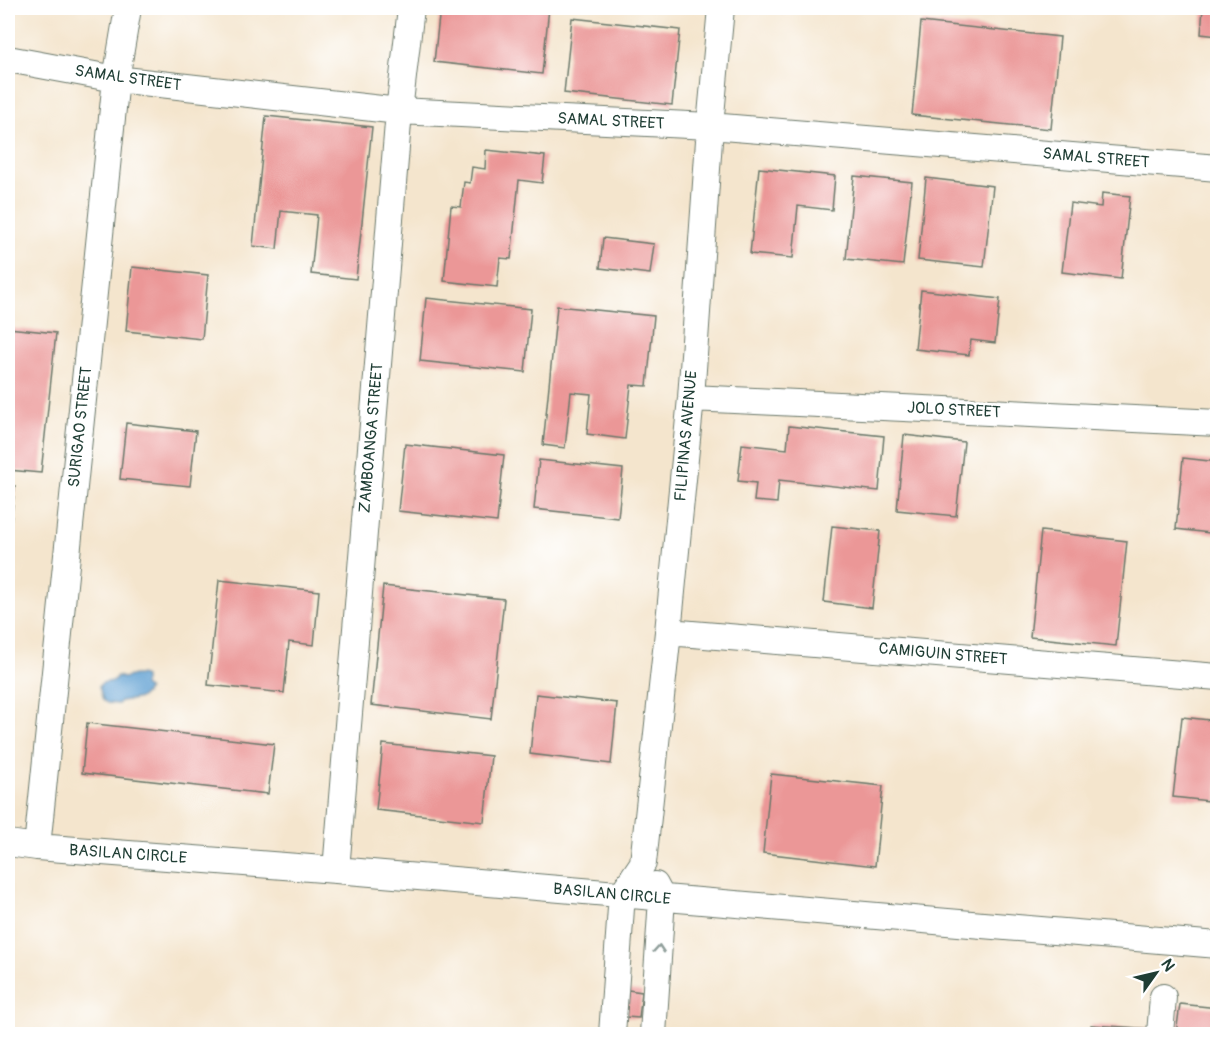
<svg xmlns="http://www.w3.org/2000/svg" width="1225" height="1042" font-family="Pangolin,sans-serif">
<rect width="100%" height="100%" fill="#fff"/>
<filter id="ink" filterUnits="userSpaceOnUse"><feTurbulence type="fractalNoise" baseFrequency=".0167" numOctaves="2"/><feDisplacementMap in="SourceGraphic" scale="12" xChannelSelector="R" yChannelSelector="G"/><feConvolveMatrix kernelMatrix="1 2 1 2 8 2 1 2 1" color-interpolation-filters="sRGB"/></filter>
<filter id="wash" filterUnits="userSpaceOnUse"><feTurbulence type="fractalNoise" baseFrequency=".008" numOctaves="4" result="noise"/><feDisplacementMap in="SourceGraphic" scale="24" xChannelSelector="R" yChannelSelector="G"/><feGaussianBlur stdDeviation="1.35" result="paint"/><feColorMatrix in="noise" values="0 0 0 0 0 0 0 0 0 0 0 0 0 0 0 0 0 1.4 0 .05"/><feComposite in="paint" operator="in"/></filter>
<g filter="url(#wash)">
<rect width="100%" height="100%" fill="#f4e5cd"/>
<!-- water -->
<path fill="#60a0d2" stroke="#406e83" stroke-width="1.5" d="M134,675H140L144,677V686L148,689C143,701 132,699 121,701L118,704L107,703L103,700L99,686L102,683L113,681L117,676L123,678Z"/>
<g id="blocks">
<!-- building -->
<path fill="#eb9797" d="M440,8H549L542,74L434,62Z
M1203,8H1218V36L1201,34Z
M572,18L680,30L672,105L564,93Z
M921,22L1060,37L1051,129L912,115Z
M266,116L372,127L356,279L311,274L317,215L281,211L277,249L253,246Z
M486,150L545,156L542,183L519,180L511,259L500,258L497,287L444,281L451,206L461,207L464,182L470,183L472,167L485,169Z
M759,168L835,176L832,210L798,206L793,258L750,254Z
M854,176L912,182L903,265L846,259Z
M926,178L993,186L984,267L918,260Z
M1102,193L1130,196L1121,279L1062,272L1070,203L1101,207Z
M603,238L654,244L650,274L600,268Z
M132,267L208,275L202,339L126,331Z
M921,290L1000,299L995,343L971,340L969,355L915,349Z
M426,298L531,309L525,372L420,361Z
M557,306L654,316L647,386L631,385L625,439L587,434L591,394L571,392L565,448L543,445Z
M8,328L56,333L41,473L8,470Z
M126,423L196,431L190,486L120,479Z
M789,426L884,436L879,491L779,480L777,503L754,501L756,483L738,481L742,444L787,449Z
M904,435L964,442L956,516L897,510Z
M405,444L504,455L497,522L398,511Z
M1183,458L1218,462V534L1176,529Z
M539,460L623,469L618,518L534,509Z
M8,485L15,486L9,541H8Z
M832,526L880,531L872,608L824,602Z
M1041,531L1127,541L1116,646L1030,637Z
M219,580L319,591L314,645L289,642L284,693L208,685Z
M383,586L504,599L491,719L371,705Z
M536,694L617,703L611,764L530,754Z
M1182,717L1218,721V802L1173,797Z
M87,723L274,744L268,794L82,773Z
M383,744L491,756L484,822L376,810Z
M771,774L883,786L875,866L763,853Z
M628,990L642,992L639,1018L626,1017Z
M1180,1004L1218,1008V1034H1176Z
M1091,1025L1156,1029V1034H1090Z"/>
</g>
</g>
<g filter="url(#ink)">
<use href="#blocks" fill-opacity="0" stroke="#6a786a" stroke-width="1.5"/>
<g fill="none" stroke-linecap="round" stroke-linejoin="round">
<!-- minor casing -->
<g stroke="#6a786a" stroke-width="28">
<path id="minor" d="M8,59L116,79L399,111L710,126L1218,168
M691,398L1218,423
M668,632L1218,677
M8,843L37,847L336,870L1218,945
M37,847L116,79L128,8
M336,870L399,111L411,8
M612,1034L622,894L643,863L668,632L691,398L710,126L721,8
M653,1034L662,898L655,885
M1160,1034L1163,997"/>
</g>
<!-- minor -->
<use href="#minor" stroke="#fff" stroke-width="26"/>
</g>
<!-- one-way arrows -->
<defs><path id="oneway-chevron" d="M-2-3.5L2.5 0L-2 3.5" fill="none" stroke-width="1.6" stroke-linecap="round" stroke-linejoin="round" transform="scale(1.5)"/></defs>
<use stroke="#8f9e9a" href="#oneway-chevron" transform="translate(659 949) rotate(-86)"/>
</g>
<g text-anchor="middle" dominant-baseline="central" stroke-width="5" stroke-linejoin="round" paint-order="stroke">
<!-- street labels -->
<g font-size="16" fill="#1f3d34" stroke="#fff">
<text transform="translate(128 78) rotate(8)">SAMAL STREET</text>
<text transform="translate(611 121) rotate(3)">SAMAL STREET</text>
<text transform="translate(1096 158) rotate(5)">SAMAL STREET</text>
<text transform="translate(954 410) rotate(3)">JOLO STREET</text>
<text transform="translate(80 427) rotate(-84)">SURIGAO STREET</text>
<text transform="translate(686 436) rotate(-85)">FILIPINAS AVENUE</text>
<text transform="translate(371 438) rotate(-85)">ZAMBOANGA STREET</text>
<text transform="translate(943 654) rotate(5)">CAMIGUIN STREET</text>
<text transform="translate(128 854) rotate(4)">BASILAN CIRCLE</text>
<text transform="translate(612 894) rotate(5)">BASILAN CIRCLE</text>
</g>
</g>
<!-- margin -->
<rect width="1225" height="1042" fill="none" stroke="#fff" stroke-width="30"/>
<!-- north arrow -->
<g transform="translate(1156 973) rotate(56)" stroke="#ffffff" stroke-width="4.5" paint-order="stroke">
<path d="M0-4.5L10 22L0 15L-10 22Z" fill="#1f3d34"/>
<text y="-9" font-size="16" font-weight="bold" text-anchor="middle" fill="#1f3d34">N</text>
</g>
</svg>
